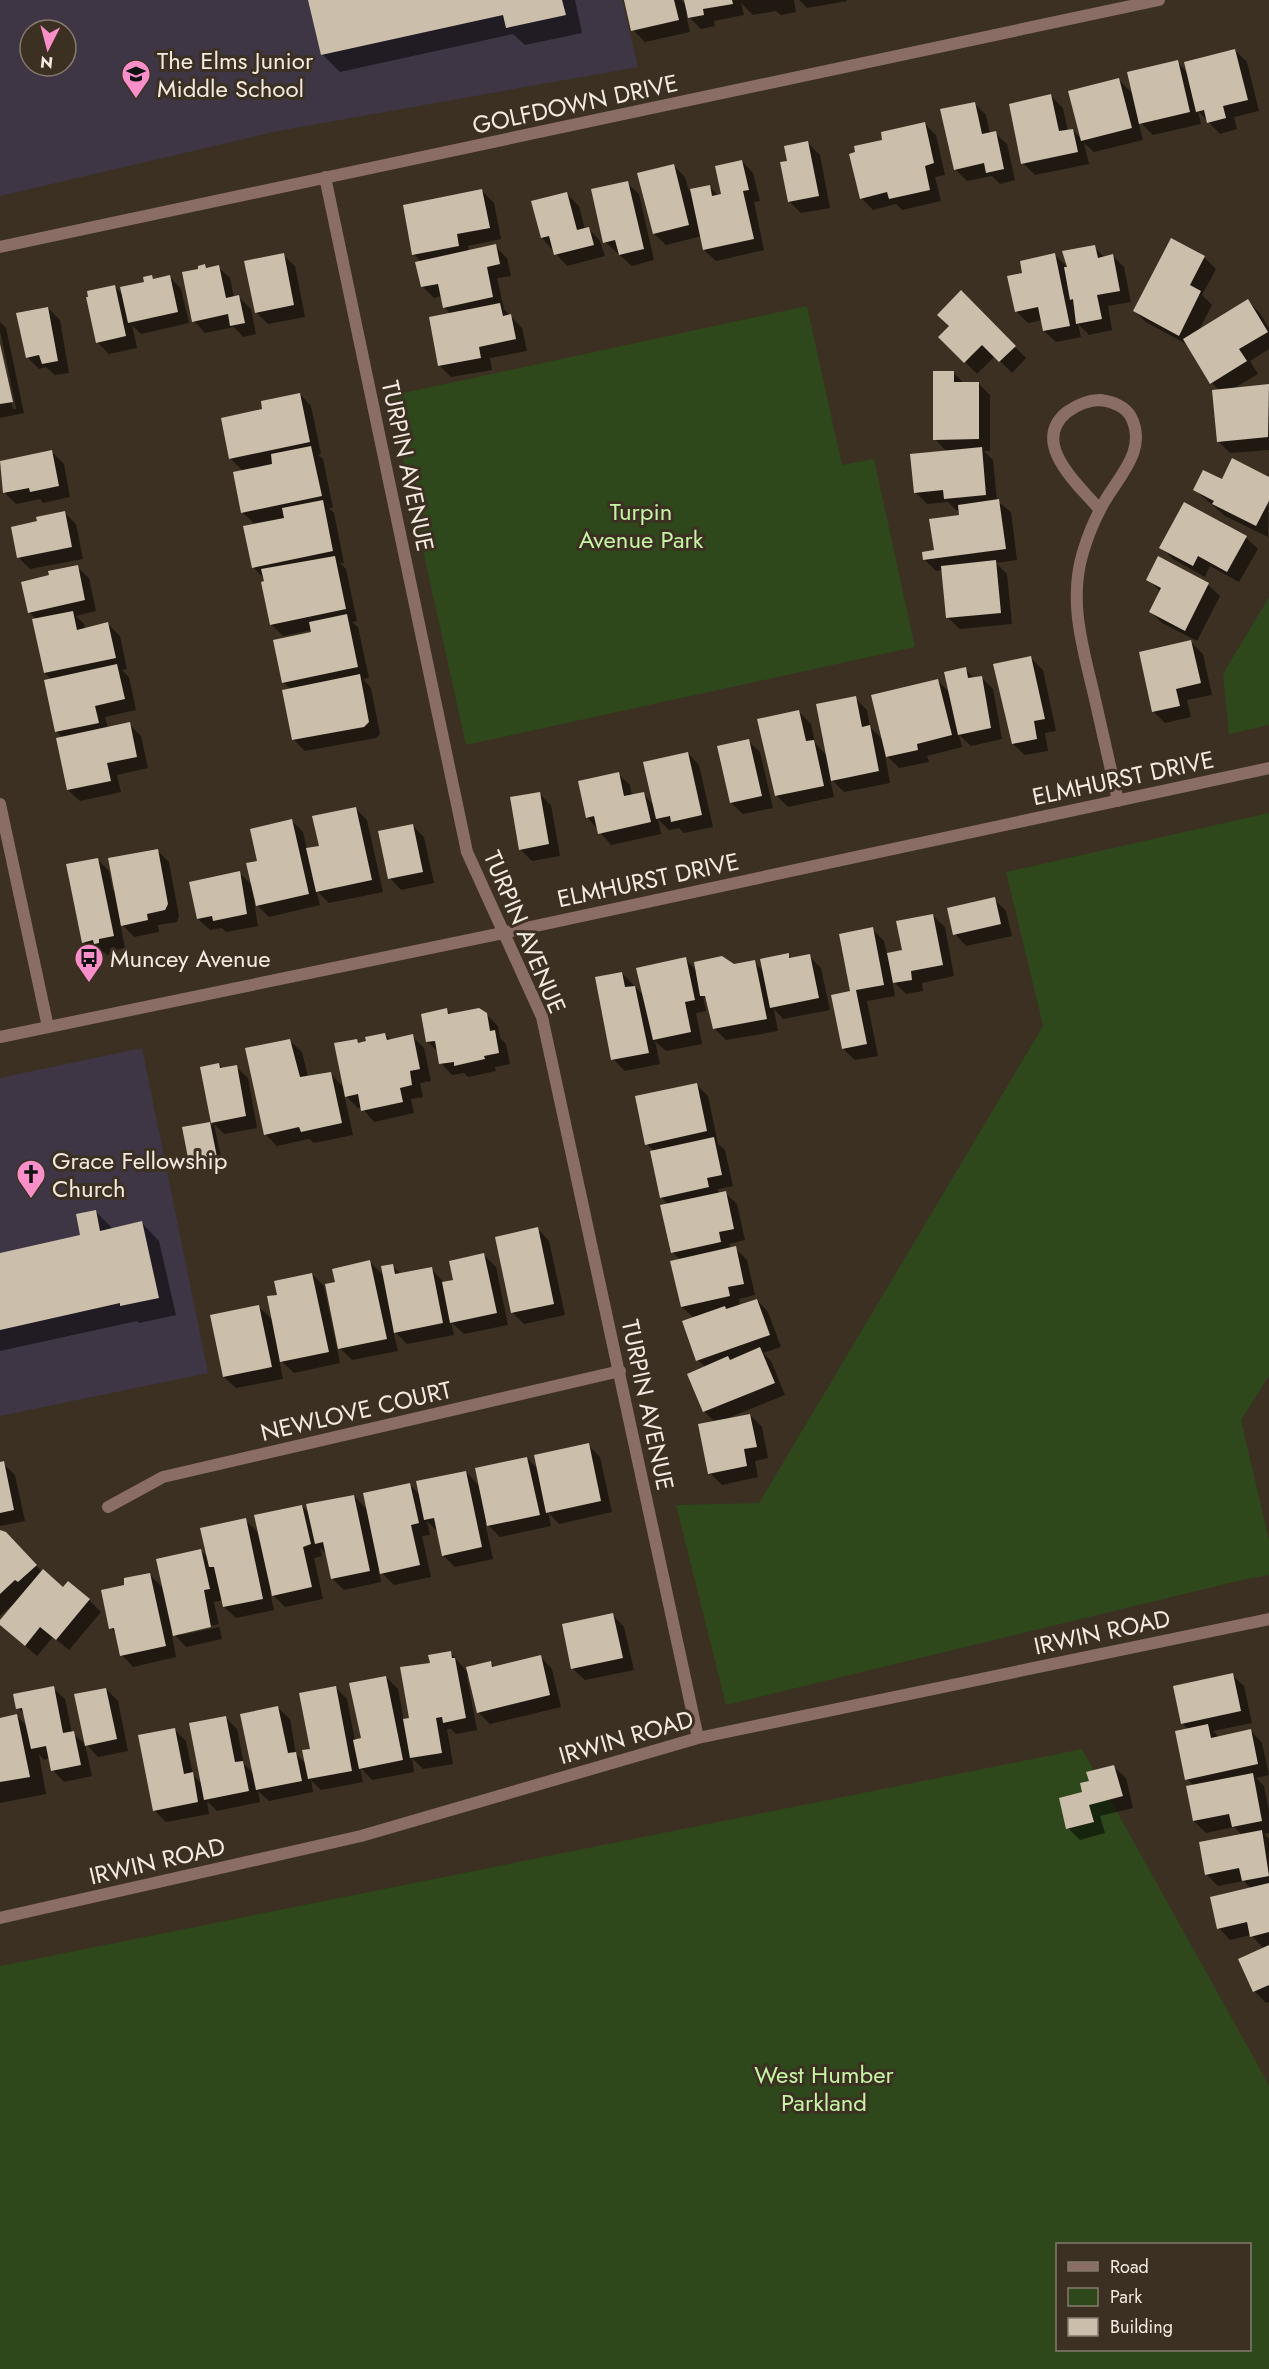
<svg xmlns="http://www.w3.org/2000/svg" width="1269" height="2369" font-family="Jost,sans-serif">
<rect width="100%" height="100%" fill="#3c3022"/>
<!-- education -->
<path fill="#3f3645" fill-rule="evenodd" d="M0,0H622L638,67L278,131L0,196ZM30,30H66V66H30Z
M142,1048L208,1373L0,1416V1078Z"/>
<!-- green -->
<path fill="#2e471b" fill-rule="evenodd" d="M807,306L842,465L874,459L915,647L466,745L389,396Z
M1269,597V725L1229,734L1223,674Z
M1269,813V1376L1241,1420L1269,1540V1575L1242,1580L726,1705L676,1505L759,1503L1043,1026L1006,872Z
M1082,1749L1269,2085V2369H0V1966ZM1058,2244H1250V2350H1058Z"/>
<!-- shadow -->
<path fill="#0007" fill-rule="evenodd" d="M310,0H575L582,33L525,45L513,34L340,72L322,54Z
M626,0H681L687,6L686,0H794L796,12L781,15L776,11L753,15L741,3L744,15L714,21L715,26L701,29L686,14L690,32L645,42L633,30Z
M799,0H847V1L807,8Z
M1235,50L1247,62L1259,111L1234,117L1237,129L1220,134L1198,111L1201,124L1153,135L1138,120L1143,140L1094,152L1084,143L1089,164L1035,175L1023,163L1051,96L1063,108L1068,131L1073,130L1082,140L1119,80L1134,95L1177,62L1188,73Z
M974,103L986,115L990,134L995,133L1007,144L1015,180L1000,184L992,176L967,181L955,169Z
M924,123L936,135L945,175L935,177L941,201L902,210L896,204L873,210L861,198L884,141Z
M808,143L820,155L830,208L801,213L789,201L788,162Z
M742,161L753,173L760,201L754,202L764,250L716,261L704,250L702,236L666,245L654,234L673,165L685,177L689,191L709,186L719,196L723,195Z
M627,183L639,194L654,260L632,266L605,242Z
M482,191L494,203L501,239L468,246L469,252L495,246L507,258L511,276L497,278L504,309L522,328L527,351L490,358L492,370L451,377L440,366L451,314L444,307L442,296L434,298L422,286L421,262L414,254Z
M567,194L579,206L585,230L589,229L600,241L605,256L567,266L542,238Z
M1172,240L1204,257L1216,269L1202,295L1212,305L1199,330L1248,301L1259,312L1269,328V349L1250,361L1258,374L1231,390L1269,386V450L1230,453L1219,442L1220,391L1212,383L1188,345L1146,322L1134,311Z
M1094,247L1105,258L1112,255L1124,267L1131,302L1108,306L1112,330L1089,335L1078,324L1081,337L1056,342L1044,331L1042,320L1028,323L1016,311L1024,274L1055,255L1070,270Z
M283,255L295,266L305,317L268,324L256,312Z
M205,265L208,269L218,267L230,278L234,298L239,297L251,309L256,334L243,337L234,327L205,333L194,321L200,270Z
M152,277L155,280L170,277L181,289L189,323L141,334L132,325L137,348L109,354L97,342L115,287L124,296Z
M961,292L1026,358L1012,373L995,356L977,374L940,337L951,327Z
M48,308L60,320L69,373L55,375L46,367L39,369L27,357Z
M0,322L6,328L24,413L0,418V346L13,409H16L0,331Z
M953,372L964,383H978L990,395V451H984L993,460L997,501L1011,512L1017,560L996,563L1007,574L1012,624L960,629L948,618L943,570L936,571L924,559L936,552L961,516L960,510L957,511L948,502L927,504L915,492L947,452L935,439Z
M300,394L311,406L321,454L318,455L323,459L333,508H329L334,513L344,563H340L346,569L357,621L352,622L358,627L369,678L363,679L371,688L380,734L376,738L305,751L294,740L291,689L283,682L313,634L312,630L283,636L271,624L265,579L253,567L256,525L242,512L243,471L231,459L264,411Z
M52,452L64,464L70,497L43,503L40,499L16,504L4,492L0,462Z
M1269,479L1268,537L1225,516L1195,490Z
M64,512L76,524L83,559L30,569L18,557L39,522Z
M1246,538L1258,549L1239,582L1210,566L1205,577L1173,559L1161,547Z
M1159,558L1208,585L1220,596L1197,641L1162,623L1151,612L1160,591L1148,579Z
M77,567L89,578L96,611L76,616L84,624L85,629L108,624L120,636L127,669L122,670L129,677L136,710L105,717L108,728L129,724L141,736L148,768L117,775L121,792L80,801L68,790L63,738L56,731L52,680L45,673L37,620L29,612L50,576Z
M1191,642L1203,654L1212,695L1187,700L1191,717L1165,723L1153,711Z
M1031,658L1043,670L1056,731L1045,733L1048,751L1025,755L1013,744L995,665Z
M965,669L975,679L981,677L993,689L1002,739L971,746L959,735L962,747L927,756L929,762L899,768L885,754L890,783L844,792L830,778L834,797L788,807L776,795L799,712L811,724L815,743L827,756L855,698L867,710L870,727L883,740L938,681L950,693Z
M748,741L760,752L773,808L743,814L731,803Z
M688,753L699,765L713,827L684,833L679,828L669,830L658,819L661,834L611,845L587,817L618,774L630,785L632,796L643,794L654,805Z
M539,794L551,805L560,856L532,861L520,849Z
M355,808L367,820L383,892L329,903L316,890L320,905L269,917L254,902L258,926L226,932L222,928L210,930L198,919L239,873L253,886L259,862L292,821L303,832L307,850L320,847Z
M413,826L424,837L434,883L401,890L390,878Z
M157,850L169,862L179,916L177,922L158,925L159,932L134,937L120,922L125,948L110,951V954L107,955L104,952L96,954L84,942L97,859L109,871L113,891Z
M994,899L1006,911L1012,936L966,946L955,934Z
M933,916L945,927L954,976L922,983L923,991L906,994L892,980L895,996L867,1001L878,1056L855,1060L843,1049L852,992L872,929L884,941L887,955L904,952Z
M788,955L792,959L809,956L821,968L830,1010L783,1019L774,1009L778,1031L726,1040L714,1028L708,1002L703,996L706,1011L696,1013L702,1044L666,1051L655,1041L660,1064L625,1071L613,1059L622,973L644,996L685,959L697,971L754,962L764,972Z
M447,1010L452,1015L486,1014L498,1026L500,1038L506,1044L510,1064L495,1067L496,1071L468,1077L464,1073L452,1075L441,1063L438,1052L428,1042Z
M385,1034L391,1040L412,1036L424,1048L431,1081L420,1083L423,1097L411,1099L414,1113L374,1122L362,1108H358L344,1094L353,1135L314,1143L309,1139L277,1146L265,1134L290,1041L302,1052L308,1077L330,1073L344,1088L356,1040L360,1044Z
M219,1064L223,1069L236,1067L248,1078L257,1128L224,1134L214,1124L222,1162L196,1167L191,1162L210,1123L213,1127L202,1068Z
M696,1084L708,1096L718,1144L725,1150L733,1186L718,1189L719,1194L725,1193L737,1204L745,1240L729,1244L731,1249L735,1248L747,1260L755,1295L739,1299L740,1306L757,1300L768,1312L781,1347L763,1353L771,1361L785,1395L728,1418L750,1415L762,1427L768,1458L755,1461L758,1477L722,1485L710,1473L715,1422L704,1411L705,1367L698,1360L694,1318L682,1307L681,1260L672,1252L669,1205L661,1197L654,1151L647,1144Z
M95,1211L113,1229L142,1223L159,1241L176,1315L139,1323L137,1321L0,1351V1254L82,1236Z
M538,1229L549,1241L565,1315L524,1324L512,1312Z
M484,1255L496,1267L508,1325L464,1334L451,1322L454,1335L407,1344L393,1330L398,1351L352,1360L340,1348L336,1283L370,1262L385,1277L392,1266L401,1274L431,1268L444,1283L454,1281Z
M312,1274L324,1286L340,1363L294,1373L279,1359L283,1379L236,1388L224,1377L259,1307L274,1321L278,1296Z
M588,1445L600,1457L612,1512L559,1524L548,1512L551,1526L500,1537L485,1522L493,1559L455,1567L443,1555L437,1531L427,1521L430,1535L422,1536L431,1577L394,1585L378,1569L381,1582L344,1590L332,1578L327,1555L320,1548L322,1556L314,1558L323,1599L285,1607L270,1592L274,1610L236,1618L224,1607L223,1600L214,1602L222,1639L186,1647L171,1631L176,1657L133,1667L122,1655L117,1635L111,1628L126,1586L149,1574L164,1589L201,1551L208,1558L245,1520L260,1534L302,1506L310,1514L354,1496L368,1511L410,1485L420,1495L466,1472L480,1487L527,1458L539,1470ZM219,1624V1627L181,1635V1632Z
M3,1463L15,1475L25,1521L0,1526V1464Z
M0,1532L18,1545L42,1572L64,1589L89,1600L101,1612L69,1650L53,1637L37,1656L0,1624L12,1607L11,1606L0,1616Z
M613,1615L624,1627L634,1670L585,1680L573,1669L564,1625Z
M450,1652L469,1674L490,1663L496,1668L541,1657L552,1669L561,1707L490,1724L478,1712L469,1676H467L477,1730L456,1734L451,1729H447L453,1764L423,1769L412,1758L414,1772L372,1780L360,1767L363,1782L321,1790L311,1780L313,1792L269,1801L258,1791L260,1802L217,1811L207,1801L209,1814L166,1822L154,1810L174,1729L186,1741L193,1775L202,1784L225,1717L237,1729L244,1764L254,1774L278,1708L290,1719L296,1754L306,1764L335,1687L347,1699L355,1741L362,1739L386,1677L398,1689L404,1721L411,1720L431,1664Z
M1232,1675L1244,1686L1252,1723L1213,1731L1220,1738L1251,1731L1262,1743L1269,1775L1256,1778L1264,1786L1269,1812V1833L1264,1834L1269,1839V2002L1266,2003L1254,1991L1264,1949L1251,1935L1230,1940L1219,1928L1251,1889L1244,1881L1218,1886L1207,1875L1242,1835L1234,1827L1206,1833L1194,1821V1786L1187,1779L1188,1729L1182,1723Z
M53,1688L65,1699L72,1733L85,1744L92,1776L64,1782L53,1770L50,1758L44,1760L39,1754L46,1794L0,1803V1719L17,1716L28,1727L26,1716L18,1708Z
M106,1689L118,1701L128,1751L98,1757L87,1745Z
M1114,1767L1126,1778L1133,1808L1100,1816L1105,1833L1080,1840L1068,1828L1084,1793L1090,1782Z"/>
<!-- building -->
<path fill="#cbbeab" d="M308,0H562L566,15L506,28L503,15L321,55Z
M624,0H674L679,20L631,31Z
M684,0H732L733,4L703,9L704,15L688,18Z
M1235,49L1248,100L1223,106L1226,118L1207,123L1204,110L1196,112L1184,62Z
M1178,60L1190,112L1139,124L1127,72Z
M1119,78L1132,128L1081,141L1068,91Z
M1051,94L1059,131L1073,129L1078,152L1021,164L1009,104Z
M975,102L982,134L996,131L1004,169L986,173L984,163L954,170L940,109Z
M925,122L934,163L925,166L930,190L889,199L887,192L860,199L849,154L855,152L854,146L882,140L881,132Z
M808,141L819,196L788,202L780,162L787,161L784,146Z
M742,160L749,190L743,191L754,239L703,250L690,189L710,185L712,196L721,194L715,166Z
M674,164L689,225L653,234L637,173Z
M628,181L644,249L619,255L615,240L603,243L591,189Z
M482,189L490,228L457,234L459,246L412,255L403,205Z
M567,192L577,230L589,227L594,245L554,255L549,236L541,238L531,201Z
M1171,238L1205,256L1190,285L1201,291L1179,336L1133,311Z
M496,244L500,264L487,267L493,297L443,308L438,284L421,287L415,262Z
M1095,245L1098,258L1113,254L1120,291L1097,295L1102,319L1076,324L1073,299L1070,300L1064,267H1067L1062,251Z
M284,253L294,305L255,313L244,261Z
M1055,253L1070,326L1043,331L1038,307L1015,312L1007,276L1022,273L1020,261Z
M205,264L206,268L219,265L226,298L239,295L245,323L230,326L228,314L192,322L182,272L198,269V266Z
M152,275L153,279L170,275L178,312L128,323L120,287L144,282L143,277Z
M115,285L126,336L96,343L86,297H88L87,291Z
M961,290L1016,346L999,362L982,345L964,363L938,337L949,326L937,315Z
M1248,299L1268,332L1239,349L1247,361L1210,384L1183,339Z
M500,303L503,316L511,314L516,339L479,347L481,358L438,366L429,317Z
M48,307L58,361L42,364L39,355L26,358L16,313Z
M0,344L13,402L0,404Z
M933,371H954V382H979V439L933,440Z
M1269,384L1268,437L1217,442L1212,390Z
M300,393L310,442L229,459L221,418L262,409L261,401Z
M311,446L322,496L241,513L233,472L272,464L271,454Z
M982,447L986,495L944,499L943,490L914,493L910,454Z
M52,450L59,486L30,492L29,488L3,493L0,461Z
M1232,458L1269,477V501L1256,526L1212,504L1214,501L1193,490L1203,470L1222,479Z
M999,499L1006,549L923,560L922,552L934,550L929,519L959,515L958,505Z
M323,500L333,551L252,568L243,526L284,518L282,508Z
M1184,502L1247,536L1227,572L1198,556L1193,566L1159,548Z
M65,511L72,547L17,558L11,527L37,521L36,517Z
M335,556L346,609L270,625L261,582L264,581L261,569Z
M1158,556L1209,583L1185,631L1149,612L1161,588L1146,580Z
M996,560L1001,613L946,618L941,566Z
M78,565L85,600L28,613L21,582L49,575L48,571Z
M73,611L77,630L108,622L116,658L44,673L32,619Z
M347,614L358,667L282,683L273,640L311,632L309,622Z
M1191,640L1201,683L1176,689L1180,706L1152,712L1139,652Z
M1031,656L1045,719L1034,721L1037,739L1012,744L993,664Z
M117,664L125,699L95,706L99,723L55,732L44,680Z
M966,667L968,678L982,676L991,728L958,735L944,672Z
M360,674L369,722L364,727L292,740L282,690Z
M938,679L952,735L917,744L918,750L886,757L871,695Z
M856,696L862,727L870,725L879,771L831,781L816,704Z
M799,710L806,741L814,740L824,786L775,796L757,719Z
M130,722L137,757L107,763L111,781L67,790L56,738Z
M749,739L762,796L730,803L717,746Z
M688,752L702,815L671,822L670,816L656,819L643,762Z
M619,772L624,796L644,792L651,822L598,834L594,816L586,818L578,781Z
M540,792L549,844L519,850L510,797Z
M356,807L372,880L316,892L306,848L319,846L312,816Z
M292,819L309,894L256,906L246,863L257,861L250,829Z
M413,824L423,872L388,879L378,831Z
M158,849L168,904L165,910L147,914L148,920L121,926L108,858Z
M98,858L114,936L99,939V943L94,944L93,940L82,943L66,864Z
M240,871L247,914L213,921L212,916L197,919L189,882Z
M995,897L1001,924L953,935L947,908Z
M933,914L943,965L911,971L912,980L893,983L887,953L902,950L896,921Z
M873,927L884,985L856,990L867,1044L842,1049L831,995L850,991L839,934Z
M789,953V958L810,954L819,998L770,1008L760,959Z
M722,956L734,964L755,960L767,1019L713,1029L705,996H700L694,962Z
M686,957L695,1000L685,1002L691,1032L653,1040L636,968Z
M622,972L625,987L635,986L649,1053L611,1060L595,977Z
M447,1008L448,1014L479,1008L487,1013L490,1031L495,1030L499,1053L484,1056L485,1059L454,1066V1062L439,1064L435,1041L426,1042L421,1014Z
M385,1033L387,1040L413,1034L420,1069L410,1071L412,1085L400,1088L403,1102L361,1111L358,1094L345,1097L334,1043L357,1039L358,1043L366,1041L365,1037Z
M290,1039L300,1077L331,1072L342,1123L301,1132L299,1127L264,1135L245,1048Z
M219,1063L220,1068L237,1065L246,1116L211,1123L200,1067Z
M697,1083L707,1131L645,1145L635,1096Z
M210,1122L217,1157L189,1163L182,1127Z
M714,1137L722,1175L707,1178L709,1187L660,1198L650,1151Z
M726,1191L734,1229L719,1232L721,1242L671,1253L660,1205Z
M96,1210L100,1231L142,1221L159,1298L120,1306V1303L0,1330V1253L80,1235L76,1214Z
M538,1227L554,1304L511,1313L495,1237Z
M736,1246L744,1284L728,1287L730,1296L681,1307L670,1261Z
M484,1253L497,1313L450,1323L442,1282L453,1280L449,1261Z
M370,1260L387,1339L338,1349L325,1284L335,1282L332,1269Z
M393,1264L395,1274L432,1267L443,1323L394,1333L381,1266Z
M312,1273L329,1352L280,1362L267,1296L277,1295L274,1281Z
M757,1299L770,1335L696,1361L682,1321L725,1306L726,1309Z
M259,1305L272,1367L223,1377L210,1315Z
M760,1347L775,1383L703,1412L687,1374L728,1356L730,1360Z
M750,1414L757,1447L744,1449L747,1466L708,1474L698,1424Z
M589,1443L601,1501L546,1513L534,1455Z
M527,1457L540,1515L487,1526L475,1468Z
M4,1461L14,1510L0,1513V1462Z
M466,1471L482,1547L442,1556L434,1518L424,1520L416,1481Z
M410,1483L419,1523L411,1525L420,1565L380,1574L363,1493Z
M354,1495L370,1571L331,1579L323,1542L315,1544L306,1504Z
M302,1505L311,1544L303,1547L312,1587L272,1596L254,1515Z
M246,1518L263,1599L223,1607L214,1567H209L200,1528Z
M0,1530L6,1532L37,1565L18,1582L15,1580L0,1594Z
M201,1549L210,1589L204,1590L211,1627L173,1636L156,1559Z
M43,1569L63,1587L68,1581L90,1599L56,1640L40,1627L25,1646L0,1625V1620Z
M150,1573L166,1646L120,1656L114,1628L109,1629L101,1590L124,1585V1578Z
M613,1613L623,1658L571,1669L562,1624Z
M451,1651L452,1658H455L466,1718L443,1723L442,1717L436,1718L442,1753L410,1758L403,1719L409,1718L400,1667L430,1663L428,1655Z
M541,1655L550,1695L477,1713L466,1667L491,1661L492,1667Z
M1233,1673L1241,1711L1181,1724L1173,1686Z
M386,1676L403,1760L359,1769L353,1740L361,1738L349,1683Z
M54,1686L63,1733L74,1731L81,1765L51,1771L46,1746L31,1749L22,1708L16,1709L13,1694Z
M336,1686L352,1771L308,1779L302,1750L310,1749L299,1693Z
M106,1688L117,1739L85,1746L74,1694Z
M278,1706L288,1753L296,1752L302,1781L256,1790L240,1714Z
M17,1714L30,1777L0,1782V1718Z
M226,1716L235,1762L243,1761L249,1791L204,1800L189,1723Z
M1208,1724L1211,1738L1251,1729L1258,1764L1185,1780L1175,1731Z
M175,1728L184,1774L193,1772L198,1802L153,1811L138,1735Z
M1114,1765L1123,1796L1089,1805L1094,1822L1066,1829L1059,1798L1082,1792L1080,1783L1089,1781L1086,1772Z
M1253,1773L1262,1821L1232,1827L1229,1814L1193,1821L1186,1786Z
M1262,1830L1269,1876L1242,1881L1239,1868L1205,1875L1199,1842Z
M1269,1883V1932L1250,1937L1247,1922L1217,1929L1210,1897Z
M1269,1945V1985L1253,1992L1238,1959Z"/>
<g fill="none" stroke-linecap="round" stroke-linejoin="round">
<!-- minor -->
<path stroke="#8a6d65" stroke-width="12" d="M325,177L467,852L542,1017L698,1738
M0,247L1159,0
M1100,510C1079,485 1029,443 1067,412C1077,405 1088,400 1100,400C1112,401 1126,407 1131,417C1149,453 1114,480 1100,510C1093,523 1087,539 1083,552C1068,601 1083,648 1094,695C1102,731 1110,766 1118,801
M0,804L48,1027
M0,1037L503,933L1269,768
M108,1507L163,1477L620,1371
M0,1918L361,1836L698,1738L1269,1619"/>
</g>
<!-- icons -->
<defs>
<g id="school-pin" transform="scale(1.5)"><path d="M0 17L-7.5 6A9.5 9.5 0 1 1 7.5 6Z" fill="#f98fc9" stroke="#3c3022"/><path d="M0-5L7-2L0 1L-7-2ZM-4 1L0 2.5L4 1V4Q0 6-4 4Z" fill="#111"/></g>
<g id="bus-pin" transform="scale(1.5)"><path d="M0 17L-7.5 6A9.5 9.5 0 1 1 7.5 6Z" fill="#f98fc9" stroke="#3c3022"/><path d="M-5-6H5V4H4V6H2V4H-2V6H-4V4H-5ZM-3.5-4V0h7V-4ZM-3.5 1.2v1.5H-2V1.2ZM2 1.2v1.5H3.5V1.2Z" fill="#111"/></g>
<g id="church-pin" transform="scale(1.5)"><path d="M0 17L-7.5 6A9.5 9.5 0 1 1 7.5 6Z" fill="#f98fc9" stroke="#3c3022"/><path d="M-1.2-6h2.4v3.5h3.3v2.4h-3.3V6h-2.4V-.1h-3.3v-2.4h3.3Z" fill="#111"/></g>
</defs>
<g fill-rule="evenodd">
<use href="#school-pin" x="136" y="74"/>
<use href="#bus-pin" x="89" y="958"/>
<use href="#church-pin" x="31" y="1174"/>
</g>
<g text-anchor="middle" dominant-baseline="central" stroke-width="6" stroke-linejoin="round" paint-order="stroke">
<!-- poi labels -->
<g font-size="24" fill="#f3ebe2" stroke="#3c3022" text-anchor="start">
<text x="157" y="60">The Elms Junior<tspan x="157" dy="28">Middle School</tspan></text>
<text x="110" y="958">Muncey Avenue</text>
<text x="52" y="1160">Grace Fellowship<tspan x="52" dy="28">Church</tspan></text>
</g>
<!-- street labels -->
<g font-size="24" fill="#f3ebe2" stroke="#3c3022">
<text transform="translate(575 104) rotate(-12)">GOLFDOWN DRIVE</text>
<text transform="translate(408 466) rotate(78)">TURPIN AVENUE</text>
<text transform="translate(1123 778) rotate(-12)">ELMHURST DRIVE</text>
<text transform="translate(648 880) rotate(-12)">ELMHURST DRIVE</text>
<text transform="translate(525 932) rotate(67)">TURPIN AVENUE</text>
<text transform="translate(648 1405) rotate(78)">TURPIN AVENUE</text>
<text transform="translate(356 1411) rotate(-13)">NEWLOVE COURT</text>
<text transform="translate(1102 1632) rotate(-12)">IRWIN ROAD</text>
<text transform="translate(626 1737) rotate(-16)">IRWIN ROAD</text>
<text transform="translate(157 1861) rotate(-13)">IRWIN ROAD</text>
</g>
<!-- park labels -->
<g font-size="24" fill="#c4f4a4" stroke="#3c3022">
<text x="641" y="511">Turpin<tspan x="641" dy="28">Avenue Park</tspan></text>
<text x="824" y="2074">West Humber<tspan x="824" dy="28">Parkland</tspan></text>
</g>
</g>
<!-- legend -->
<rect x="1056" y="2243" width="195" height="108" fill="#3c3022" stroke="#857b6f" stroke-width="1.5"/>
<rect x="1068" y="2262" width="30" height="9" fill="#8a6d65" stroke="#857b6f" stroke-width="1.5"/>
<text x="1110" y="2273" font-size="18" fill="#f3ebe2">Road</text>
<rect x="1068" y="2288" width="30" height="18" fill="#2e471b" stroke="#857b6f" stroke-width="1.5"/>
<text x="1110" y="2303" font-size="18" fill="#f3ebe2">Park</text>
<rect x="1068" y="2318" width="30" height="18" fill="#cbbeab" stroke="#857b6f" stroke-width="1.5"/>
<text x="1110" y="2333" font-size="18" fill="#f3ebe2">Building</text>
<!-- north arrow -->
<g transform="translate(48 48) rotate(186)"><circle r="28" fill="#3c3022" stroke="#857b6f" stroke-width="1.5"/>
<path d="M0-4.5L10 22L0 15L-10 22Z" fill="#f98fc9"/>
<text y="-9" font-size="16" font-weight="bold" text-anchor="middle" fill="#f3ebe2">N</text>
</g>
</svg>
